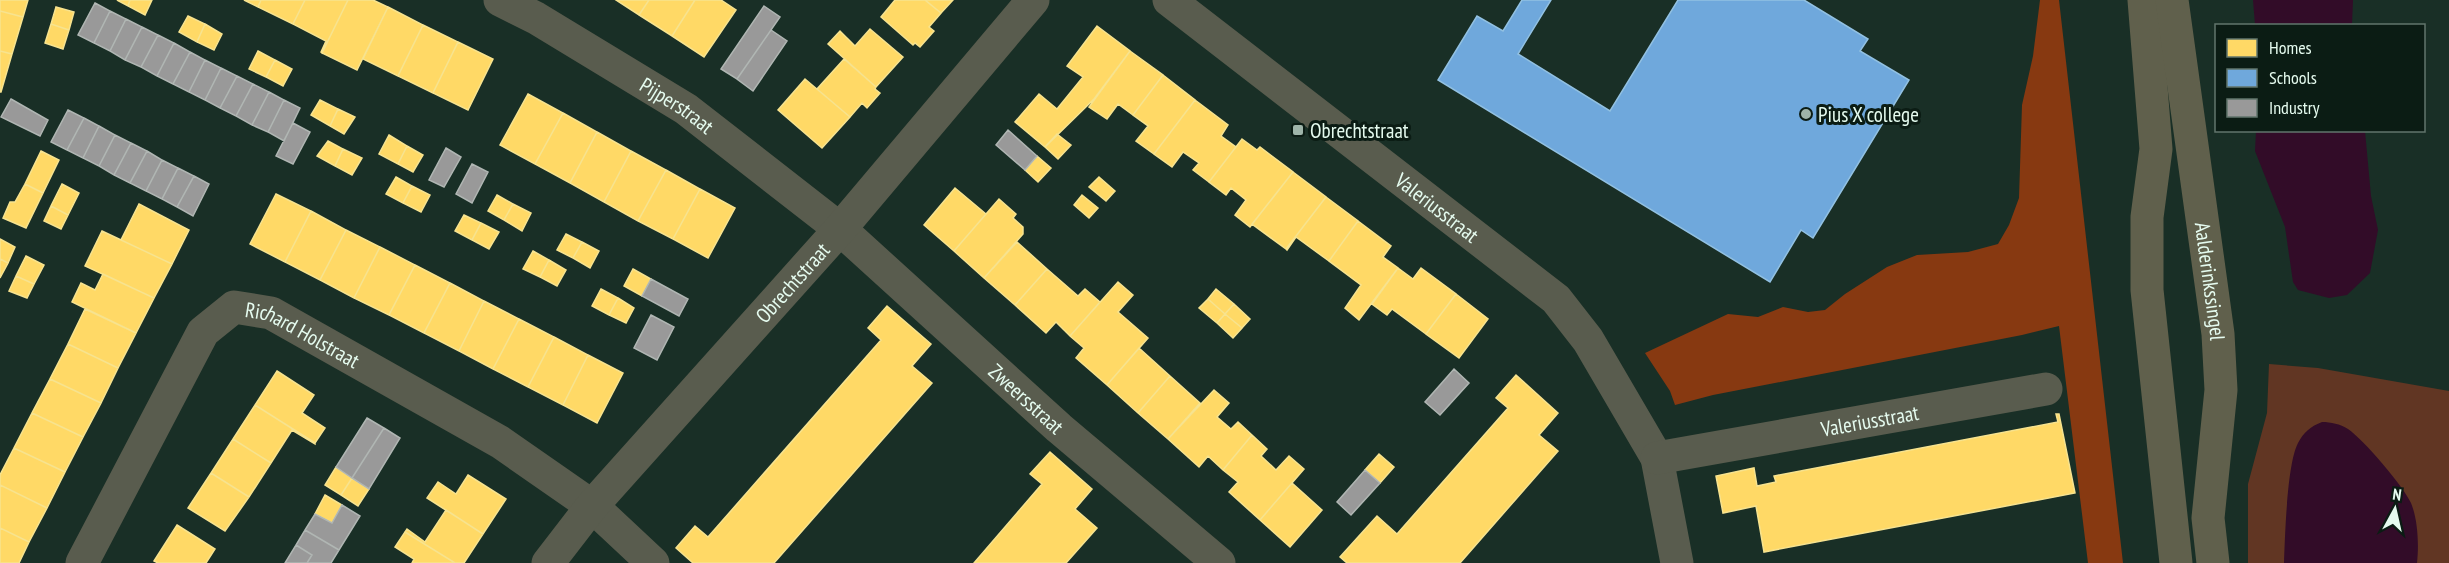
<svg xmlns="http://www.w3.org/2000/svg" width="2449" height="563" font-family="'PT Sans Narrow',sans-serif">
<rect width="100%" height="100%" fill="#192f26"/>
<!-- green -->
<path fill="#613623" d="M2269,364L2318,368L2449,391V563H2248V484L2267,413Z"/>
<!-- forest -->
<path fill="#873911" d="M2040,0H2059L2123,563H2088L2059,326L2022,335L1713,395L1675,405L1670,391L1645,353L1728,314L1758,317L1783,307L1808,312L1825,310L1845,294L1887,267L1917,255L1968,252L1998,244L2009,225L2019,198L2022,105L2033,56Z"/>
<!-- water -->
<path fill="#320c28" d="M2253,0H2353L2352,25H2255Z
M2256,131H2365L2371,196L2378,230L2370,273L2347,295L2329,298L2298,290L2293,282L2285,227L2255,151Z
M2322,422C2331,422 2340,424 2348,429C2363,439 2404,487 2411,503C2418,520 2419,545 2417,563H2284C2285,536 2287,464 2298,443C2303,433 2311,426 2322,422Z"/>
<!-- homes -->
<path fill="#ffd966" stroke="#f7e38f" stroke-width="1.5" d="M0,0H28L23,17L0,11Z
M117,0H130L128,6Z
M130,0H152L145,15L128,6Z
M244,0H261L258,7Z
M261,0H305L293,24L258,7Z
M305,0H348L322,53L321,52L326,41L293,24Z
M348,0H373L388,7L357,70L322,53Z
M616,0H649L639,15Z
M649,0H695L672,36L639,15Z
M695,0H721L736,10L704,57L672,36Z
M895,0H925L941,13L929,27L934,31L920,47L915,43L913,45L881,17Z
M925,0H953L941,13Z
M56,7L74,12L69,30L51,24Z
M388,7L423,25L398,76L363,59Z
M0,11L23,17L12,54L0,51Z
M188,16L205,24L197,42L179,32Z
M51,24L69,30L63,49L45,43Z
M205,24L222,34L214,50L197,42Z
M423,25L458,42L433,93L398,76Z
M1097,26L1130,51L1094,99L1045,147L1015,122L1039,94L1057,109L1083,77L1067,66Z
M870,29L903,57L876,87L828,44L840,31L855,46Z
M458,42L493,59L468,110L433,93Z
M0,51L12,54L1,92H0Z
M258,51L275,60L266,77L249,69Z
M1130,51L1163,75L1133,115L1118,104L1107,119L1089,107Z
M844,59L876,87L875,89L880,93L867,108L862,103L850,117L817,89Z
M275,60L292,69L283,86L266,77Z
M1163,75L1195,100L1154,154L1136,141L1148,126L1133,115Z
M805,79L850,117L822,148L778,110Z
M528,94L563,113L535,164L500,145Z
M320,100L338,109L330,126L311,115Z
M1195,100L1228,125L1221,136L1236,147L1209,182L1193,170L1199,163L1183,152L1172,167L1154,154Z
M338,109L355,117L344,134L330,126Z
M563,113L597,132L570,183L535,164Z
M597,132L631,151L604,202L570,183Z
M1057,134L1071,145L1058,159L1045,147Z
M389,135L407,146L398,164L379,154Z
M1242,139L1257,150L1260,147L1293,172L1250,227L1235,215L1246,200L1231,188L1226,195L1209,182Z
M328,141L343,149L335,166L317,156Z
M407,146L423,155L413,172L398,164Z
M343,149L362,158L352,175L335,166Z
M41,151L59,160L43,193L25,184Z
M631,151L666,170L638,221L604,202Z
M1037,156L1051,168L1038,182L1025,170Z
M666,170L700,189L673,239L638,221Z
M1293,172L1326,197L1286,249L1252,224Z
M396,177L412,186L403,203L386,194Z
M1099,177L1115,191L1106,201L1089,187Z
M25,184L43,193L26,228L3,218L10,202H15Z
M62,184L79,193L68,215L51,206Z
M412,186L430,195L421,212L403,203Z
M955,188L986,214L954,251L924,225Z
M700,189L735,208L708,258L673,239Z
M276,194L311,211L285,262L250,244Z
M497,195L513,204L504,220L488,211Z
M1082,195L1098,208L1089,218L1074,205Z
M1326,197L1358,221L1329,261L1296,237L1287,250L1286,249Z
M999,199L1016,214L1013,218L1023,227V234L984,278L954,251Z
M139,204L189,230L172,264L121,240Z
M513,204L531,213L522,231L504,220Z
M51,206L68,215L61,229L44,221Z
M311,211L346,230L320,280L285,262Z
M464,215L481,223L472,240L455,231Z
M1358,221L1391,246L1383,257L1398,268L1359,320L1345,308L1361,285L1329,261Z
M481,223L499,232L489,249L472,240Z
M346,230L380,247L354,298L320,280Z
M102,231L172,264L154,298L85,266Z
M566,234L582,242L573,258L557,250Z
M0,239L15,247L8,263L0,259Z
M582,242L599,251L590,268L573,258Z
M1017,242L1047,269L1015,305L984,278Z
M380,247L415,265L389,315L354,298Z
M533,251L549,260L540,277L523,269Z
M26,256L44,265L34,284L16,276Z
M0,259L8,263L0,278Z
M549,260L566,270L557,286L540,277Z
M415,265L450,283L424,333L389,315Z
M1398,268L1413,279L1421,268L1456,294L1426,334L1392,309L1387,315L1372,304Z
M633,269L651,279L642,296L624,286Z
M1047,269L1078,296L1085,289L1100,302L1070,336L1056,322L1046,333L1015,305Z
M103,274L154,298L136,333L72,302L81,283L95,290Z
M16,276L34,284L27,298L9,291Z
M1118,282L1133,295L1118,312L1148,338L1107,385L1076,358L1084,348L1070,336Z
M450,283L484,301L459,351L424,333Z
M601,289L618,298L609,315L592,306Z
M1216,289L1234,304L1225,314L1208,299Z
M1456,294L1488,319L1459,358L1426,334Z
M618,298L634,308L626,323L609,315Z
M1208,299L1225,314L1217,323L1199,308Z
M484,301L519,319L493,369L459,351Z
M1234,304L1250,319L1242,328L1225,314Z
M887,306L931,344L912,366L932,383L774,563H693L676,548L695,526L708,537L881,340L868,328Z
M85,309L136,333L118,368L68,344Z
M1225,314L1242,328L1233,338L1217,323Z
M519,319L554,337L528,387L493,369Z
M554,337L588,355L563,405L528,387Z
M68,344L118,368L101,403L50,379Z
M1139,348L1170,376L1138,413L1107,385Z
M588,355L623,373L597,423L563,405Z
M277,371L314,395L302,413L325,428L315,443L255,405Z
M1516,375L1558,413L1539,435L1558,451L1460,563H1347L1340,557L1377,516L1397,534L1508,408L1496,398Z
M1170,376L1200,403L1168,439L1138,413Z
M50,379L101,403L83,437L32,413Z
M1214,390L1229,403L1217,417L1231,429L1238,422L1252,435L1223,470L1208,456L1199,467L1168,439Z
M255,405L315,443V444L292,430L271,463L233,439Z
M32,413L83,437L65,472L14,448Z
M2056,414H2059L2075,493L1764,552L1756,506L1723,513L1716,476L1754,468L1757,486L1776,482L1774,476L2058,422Z
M1252,435L1267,449L1261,456L1276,470L1289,456L1304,469L1260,520L1229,492L1238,482L1223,470Z
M233,439L271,463L249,497L211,473Z
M14,448L65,472L47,508L0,485V475Z
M1050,452L1092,489L1075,509L1097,528L1066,563H974L1042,484L1030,474Z
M1379,454L1394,467L1380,483L1365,470Z
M336,467L352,478L341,495L325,485Z
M211,473L249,497L225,531L188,508Z
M468,475L506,499L483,534L427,498L438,482L456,494Z
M352,478L369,489L358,506L341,495Z
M1292,483L1322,510L1290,547L1260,520Z
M0,485L47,508L29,542L0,528Z
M325,495L342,505L332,523L315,514Z
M446,510L483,534L464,563H455L405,532L407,529L425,542Z
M177,525L215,549L206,563H158L154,561Z
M0,528L29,542L19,563H0Z
M405,532L455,563H412L414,559L395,547Z"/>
<!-- schools -->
<path fill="#6fa8dc" stroke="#92c1e2" stroke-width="1.5" d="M1522,0H1551L1518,54L1610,111L1678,0H1804L1868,39L1860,51L1909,80L1813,238L1801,230L1770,282L1438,80L1477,16L1503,31Z"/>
<!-- industry -->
<path fill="#999" stroke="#b0b6b3" stroke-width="1.5" d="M95,3L110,11L94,43L78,35Z
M764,6L780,17L737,79L721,69Z
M110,11L126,19L110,51L94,43Z
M126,19L142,27L125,60L110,51Z
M142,27L158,35L141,67L125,60Z
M771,30L787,41L753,91L737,79Z
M158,35L174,43L157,76L141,67Z
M174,43L190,52L173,84L157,76Z
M190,52L205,60L189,92L173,84Z
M205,60L221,68L205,100L189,92Z
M221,68L237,76L220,108L205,100Z
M237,76L253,84L236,116L220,108Z
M253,84L269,92L252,125L236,116Z
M269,92L284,100L268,132L252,125Z
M11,99L48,120L40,136L1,117Z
M284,100L300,108L284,141L268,132Z
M68,110L84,118L67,150L51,142Z
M84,118L99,126L83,158L67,150Z
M293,123L310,132L293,164L276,156Z
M99,126L115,135L99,166L83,158Z
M1008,130L1037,156L1025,170L996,145Z
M115,135L131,143L114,175L99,166Z
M131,143L147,151L130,183L114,175Z
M446,148L461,157L444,187L429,180Z
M147,151L162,160L146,191L130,183Z
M162,160L178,168L162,199L146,191Z
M472,164L488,172L472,203L456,194Z
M178,168L194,176L177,207L162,199Z
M194,176L209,184L193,216L177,207Z
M651,279L688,299L679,316L642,296Z
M651,315L674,327L657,360L634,348Z
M1454,369L1469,383L1440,415L1425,402Z
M367,418L384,428L352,478L336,467Z
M384,428L400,438L369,489L352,478Z
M1365,470L1380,483L1351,515L1337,502Z
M342,505L360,516L339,550L305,530L315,514L332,523Z
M305,530L339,550L331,563H307L312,555L296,545Z
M296,545L312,555L307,563H285Z"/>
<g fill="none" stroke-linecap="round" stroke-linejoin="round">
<!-- minor -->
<g stroke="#595c4e" stroke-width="33">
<path id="s1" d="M500,0L536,18L686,109L840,229L1059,428L1219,563"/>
<path id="s2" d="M1169,0L1556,299L1588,340L1657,458L1677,563"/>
<path id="s3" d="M1657,458L2046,389"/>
<path id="s4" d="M82,563L203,332L234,307L271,313L500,442L592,506L653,563"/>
<path id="s5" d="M548,563L592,506L840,229L1033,0"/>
</g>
<!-- major -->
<g stroke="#60604c" stroke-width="33">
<path d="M2144,0L2156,149L2147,217V290L2176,563"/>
<path id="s6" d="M2172,0L2218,334L2221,390L2208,518L2213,563"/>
</g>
</g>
<!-- markers -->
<g fill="#9eb4a9" stroke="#0b1c14" stroke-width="2">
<circle cx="1806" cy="114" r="6"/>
<rect x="1292" y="124" width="12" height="12" rx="3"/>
</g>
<g text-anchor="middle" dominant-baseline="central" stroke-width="6" stroke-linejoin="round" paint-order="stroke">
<!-- street labels -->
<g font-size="21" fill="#e5fbef" stroke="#0b1c14">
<text stroke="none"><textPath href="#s1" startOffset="206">Pijperstraat</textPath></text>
<text stroke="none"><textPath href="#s2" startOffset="339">Valeriusstraat</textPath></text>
<text stroke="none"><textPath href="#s6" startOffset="284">Aalderinkssingel</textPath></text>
<text stroke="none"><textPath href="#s5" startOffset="372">Obrechtstraat</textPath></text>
<text stroke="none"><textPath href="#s4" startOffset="375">Richard Holstraat</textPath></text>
<text stroke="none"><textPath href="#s1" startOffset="663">Zweersstraat</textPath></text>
<text stroke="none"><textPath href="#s3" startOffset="216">Valeriusstraat</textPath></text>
</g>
<!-- poi labels -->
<g font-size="21" fill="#e5fbef" stroke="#0b1c14" text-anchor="start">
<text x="1818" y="114">Pius X college</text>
<text x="1310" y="130">Obrechtstraat</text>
</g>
</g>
<!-- legend -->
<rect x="2215" y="24" width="210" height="108" fill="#0b1c14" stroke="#62756c" stroke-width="1.5"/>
<rect x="2227" y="39" width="30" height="18" fill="#ffd966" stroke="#62756c" stroke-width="1.5"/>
<text x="2269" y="54" font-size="18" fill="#e5fbef">Homes</text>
<rect x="2227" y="69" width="30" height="18" fill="#6fa8dc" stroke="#62756c" stroke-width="1.5"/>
<text x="2269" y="84" font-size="18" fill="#e5fbef">Schools</text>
<rect x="2227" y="99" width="30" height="18" fill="#999999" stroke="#62756c" stroke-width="1.5"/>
<text x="2269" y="114" font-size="18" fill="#e5fbef">Industry</text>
<!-- north arrow -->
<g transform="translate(2395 509) rotate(8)" stroke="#0b1c14" stroke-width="4.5" paint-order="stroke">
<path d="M0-4.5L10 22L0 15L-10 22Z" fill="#e5fbef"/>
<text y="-9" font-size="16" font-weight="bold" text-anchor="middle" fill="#e5fbef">N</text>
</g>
</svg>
